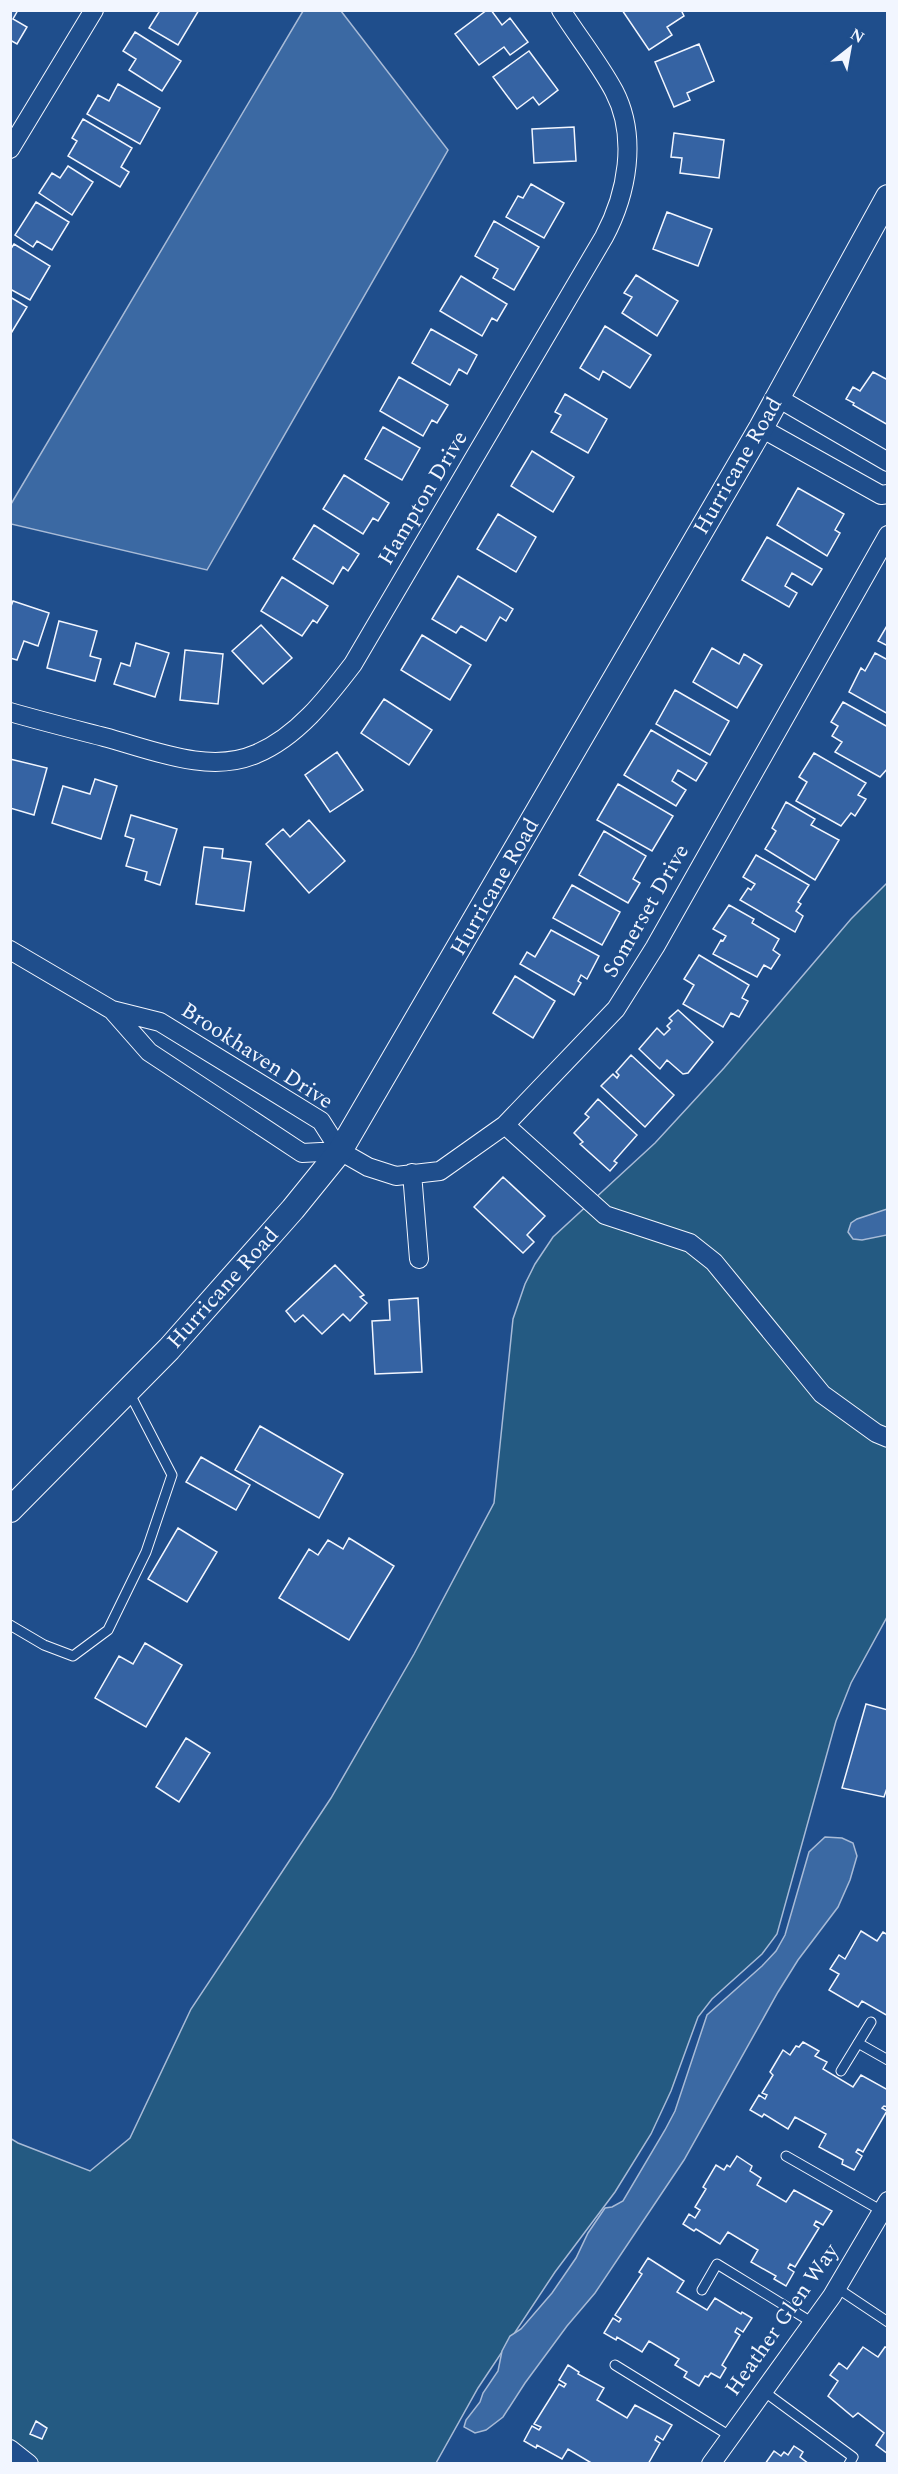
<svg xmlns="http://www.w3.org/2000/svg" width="898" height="2474" font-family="Spectral,serif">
<rect width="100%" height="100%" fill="#1f4e8c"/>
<!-- green -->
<path fill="#245a82" stroke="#a8bbd7" stroke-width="1.5" d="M887,883V1617L851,1683L836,1721L777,1934L762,1954L712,1999L698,2017L671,2091L651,2134L615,2192L555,2272L478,2388L436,2463H11L10,2138L18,2143L90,2171L130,2138L191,2009L331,1798L414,1654L494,1503L513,1319L525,1284L535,1264L553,1237L655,1143L724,1068L851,919Z"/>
<!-- water -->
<path fill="#3b69a3" stroke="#a8bbd7" stroke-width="1.5" d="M303,11H341L448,150L207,570L11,524V504Z
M887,1209V1235L862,1240L853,1239L848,1232L851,1223L857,1219Z
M825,1837L842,1838L853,1843L857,1856L850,1880L838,1907L798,1960L778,1992L684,2160L595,2293L567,2326L525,2383L503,2417L486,2430L475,2433L464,2427L466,2420L480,2402L483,2393L498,2371L502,2351L510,2336L521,2329L552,2293L576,2258L588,2233L605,2208L612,2207L623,2201L665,2130L675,2111L707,2015L762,1966L776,1951L785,1935L809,1852Z"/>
<!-- building -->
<path fill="#3563a3" stroke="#f2f6ff" stroke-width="1.5" d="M10,10H18L13,19L27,27L17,44L10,40Z
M156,10H199L178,45L149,28L159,12Z
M487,10H491L502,25L510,18L528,42L510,55L504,47L479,65L455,34Z
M622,10H681L684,16L667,27L672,35L649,50Z
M135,32L181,61L162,91L129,70L136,59L123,51Z
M699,44L714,81L687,93L690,100L674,107L655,62Z
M529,51L558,90L539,105L533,97L517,109L493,77Z
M118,84L160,108L140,144L87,114L98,95L109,101Z
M83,119L132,148L121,167L129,172L120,187L68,156L77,141L72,138Z
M574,127L576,161L534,163L532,129Z
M674,133L724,140L719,178L680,173L682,158L671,157Z
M68,166L93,182L72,215L39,193L52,173L60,178Z
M531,184L564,203L544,238L506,217L518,196L523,198Z
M36,202L69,222L52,250L37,241L33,247L15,235Z
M667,212L712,229L698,266L653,249Z
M494,221L539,247L514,290L493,278L498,269L475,256Z
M14,244L50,266L30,300L10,289V250Z
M636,275L678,301L657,336L622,313L632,297L624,293Z
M461,276L507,304L497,321L492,318L482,336L440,311Z
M10,297L27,307L10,335Z
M605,326L651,355L630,388L603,371L599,380L580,368Z
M431,329L477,355L467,374L459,369L450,385L412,363Z
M873,372L888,380V425L853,405L854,403L846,399L853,387L860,391Z
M399,377L448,405L437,423L432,420L423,436L380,411Z
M565,394L607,419L588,453L551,432L561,415L555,412Z
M383,427L420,448L402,480L365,459Z
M532,451L574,477L553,512L511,486Z
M344,475L389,503L378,521L373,518L363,534L323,509Z
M798,488L844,514L835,530L840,533L827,556L777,525Z
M498,514L536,537L516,572L477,549Z
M314,525L359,554L348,571L343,567L333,584L293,559Z
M767,537L822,569L812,585L792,573L785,586L797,593L789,607L742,580Z
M458,576L513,609L506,621L500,617L486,641L461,626L456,633L432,619Z
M282,577L328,606L317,623L313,620L302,636L261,611Z
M13,601L49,613L38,646L24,641L17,660L10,658V609Z
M59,621L97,631L90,656L101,659L95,681L47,668Z
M888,624V646L878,641Z
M261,625L292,658L263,684L232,651Z
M422,635L471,665L450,700L401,670Z
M136,643L169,653L155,697L114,684L121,663L130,666Z
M712,648L739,664L744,654L762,665L737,708L693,682Z
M185,650L223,654L218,704L180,700Z
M875,653L888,660V714L849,692L861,668L865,671Z
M675,690L729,721L710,755L656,724Z
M384,699L432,730L409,765L361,733Z
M843,702L888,727V768L880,777L835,752L842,742L832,736L838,726L831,722Z
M651,730L707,763L696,781L678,770L672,781L686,790L676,806L624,775Z
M337,752L363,790L330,812L305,775Z
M814,753L866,783L858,795L866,799L855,816L851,813L841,826L796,801L807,782L799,777Z
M10,759L47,768L34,815L10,808Z
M95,779L117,786L101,839L52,823L63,786L90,794Z
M618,784L673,816L652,851L597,820Z
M786,802L815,819L811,825L839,840L815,880L765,849L776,831L772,828Z
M131,815L177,829L160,885L145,880L147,872L126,866L134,839L125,836Z
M309,820L345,861L309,893L266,844L283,829L290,837Z
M604,831L646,856L633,879L640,883L628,903L579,875Z
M204,847L223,849L222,858L251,862L244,911L196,904Z
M756,855L809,885L798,902L801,904L796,911L803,916L795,932L740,900L748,888L751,890L755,884L743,877Z
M572,885L620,912L602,945L553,918Z
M729,905L754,919L752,923L779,939L773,950L780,955L771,969L764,965L757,977L713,954L721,940L723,941L726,936L713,929Z
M551,930L599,956L587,979L581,975L578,981L581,983L574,995L520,964L527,952L535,957Z
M699,955L749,985L742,998L748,1001L739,1017L731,1013L723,1027L683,1004L694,985L684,979Z
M515,976L555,1001L533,1038L493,1013Z
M678,1010L713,1042L688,1073L683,1074L667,1060L660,1069L639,1049L657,1028L664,1035L670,1029L667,1026L672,1021L669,1018Z
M631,1055L674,1095L645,1127L601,1086L613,1074L617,1078L619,1075L616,1072Z
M598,1099L637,1135L614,1161L617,1163L610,1171L580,1144L583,1142L574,1133L589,1117L585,1114Z
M503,1177L545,1216L527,1235L534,1242L523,1253L474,1207Z
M335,1265L364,1295L360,1297L367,1303L350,1321L343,1314L322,1334L303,1315L295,1322L286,1311Z
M418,1298L422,1372L375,1374L372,1321L390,1320L389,1300Z
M260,1426L343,1474L319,1518L235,1470Z
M201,1457L250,1485L236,1510L186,1482Z
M178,1528L217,1552L187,1602L148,1579Z
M349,1538L394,1566L349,1640L279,1598L309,1549L318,1555L328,1540L343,1549Z
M145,1643L182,1665L146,1727L95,1698L119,1656L133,1664Z
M866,1704L888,1710V1785L884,1797L842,1788Z
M186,1738L210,1753L179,1802L156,1787Z
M861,1931L877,1941L883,1932L888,1935V2016L862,2001L858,2007L829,1990L839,1974L830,1969L839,1955L845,1959Z
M803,2042L819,2051L815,2056L827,2062L823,2069L853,2087L861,2075L886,2089L888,2088V2107L884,2106L882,2108L887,2111L863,2152L858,2149L856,2152L862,2156L854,2170L842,2164L843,2160L819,2147L826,2134L795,2117L788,2129L764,2114L762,2117L750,2110L759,2095L765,2099L767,2095L762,2093L773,2075L770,2072L783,2050L790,2055L796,2046L799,2047Z
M737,2156L752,2166L750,2171L761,2178L757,2185L786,2202L794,2190L832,2211L823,2225L816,2221L814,2225L819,2228L795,2267L790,2264L788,2268L794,2272L786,2286L774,2279L776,2276L751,2262L758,2250L728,2232L720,2244L696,2229L694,2231L683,2224L689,2214L695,2218L700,2210L695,2207L706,2189L703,2187L716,2165L724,2170L727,2165L730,2167Z
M648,2258L684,2281L677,2292L707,2310L715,2298L741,2314L742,2312L752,2318L743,2332L737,2328L735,2332L740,2335L722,2365L726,2368L720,2378L711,2373L708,2377L705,2376L699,2386L684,2377L687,2372L675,2365L679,2359L649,2341L642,2352L617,2337L616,2340L604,2333L613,2318L619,2322L621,2319L615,2315L642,2274L639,2272Z
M863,2347L878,2357L885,2347L888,2348V2454L876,2445L884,2433L858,2413L853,2417L828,2396L838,2381L830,2375L839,2363L847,2369Z
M568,2365L579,2372L578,2374L604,2388L597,2400L627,2418L635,2405L672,2425L663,2440L657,2436L655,2440L660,2443L648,2464H593L568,2449L562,2459L537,2445L536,2448L524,2441L532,2426L539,2430L541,2427L534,2424L559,2384L564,2387L566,2384L559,2380Z
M36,2421L47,2428L42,2439L30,2434Z
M794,2446L803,2452L800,2457L809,2464H765L774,2451L781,2456L784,2452L788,2455Z"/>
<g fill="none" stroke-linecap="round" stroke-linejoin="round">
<!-- service casing -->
<g stroke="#f2f6ff" stroke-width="11">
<path id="service" d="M10,1625L44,1645L73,1656L108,1630L146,1552L172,1475L129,1392
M858,2043L888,2060
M841,2071L871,2022
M786,2156L882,2211
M837,2288L888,2322
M702,2290L717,2264L813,2323
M615,2365L730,2436
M762,2390L853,2457L849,2464"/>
</g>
<!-- minor casing -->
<g stroke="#f2f6ff" stroke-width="20">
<path id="minor" d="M10,149L94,10
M778,398L888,462
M761,428L881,495L888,494
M10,712C41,721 73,729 104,737C150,749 209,775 256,754C297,737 327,698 353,664L604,237C627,194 638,137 614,91C599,63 578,37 561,10
M10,950L112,1010L160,1022L321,1121L340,1151L368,1167L396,1176L440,1171L505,1125L616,1009L655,947L888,535
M112,1010L149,1052L302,1153L340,1151
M505,1125L605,1215L690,1243L714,1262L822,1394L876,1433L888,1438
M412,1173L419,1259
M10,2449L29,2464
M711,2464L832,2296L888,2201"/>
</g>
<!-- tertiary casing -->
<g stroke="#f2f6ff" stroke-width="26">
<path id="tertiary" d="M10,1510L169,1349L293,1209L340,1151L761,428L888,197"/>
</g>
<!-- service -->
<use href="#service" stroke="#1f4e8c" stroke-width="9"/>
<!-- minor -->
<use href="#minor" stroke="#1f4e8c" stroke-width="18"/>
<!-- tertiary -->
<use href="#tertiary" stroke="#1f4e8c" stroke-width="24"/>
</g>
<g text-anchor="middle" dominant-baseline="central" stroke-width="4.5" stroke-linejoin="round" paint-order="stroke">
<!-- street labels -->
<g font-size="22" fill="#f2f6ff" stroke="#1f4e8c">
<text transform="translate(738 466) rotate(-60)">Hurricane Road</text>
<text transform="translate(423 498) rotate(-59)">Hampton Drive</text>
<text transform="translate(495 887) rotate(-60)">Hurricane Road</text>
<text transform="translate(646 911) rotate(-60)">Somerset Drive</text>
<text transform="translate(257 1056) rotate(33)">Brookhaven Drive</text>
<text transform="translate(223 1288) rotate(-48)">Hurricane Road</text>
<text transform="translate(782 2320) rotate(-55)">Heather Glen Way</text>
</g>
</g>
<!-- border -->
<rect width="898" height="2474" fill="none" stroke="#f2f6ff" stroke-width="24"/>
<!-- north arrow -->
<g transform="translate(850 48) rotate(31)" stroke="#1f4e8c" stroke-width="4.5" paint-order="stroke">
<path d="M0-4.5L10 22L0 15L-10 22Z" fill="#f2f6ff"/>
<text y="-9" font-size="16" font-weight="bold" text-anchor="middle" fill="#f2f6ff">N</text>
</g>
</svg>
